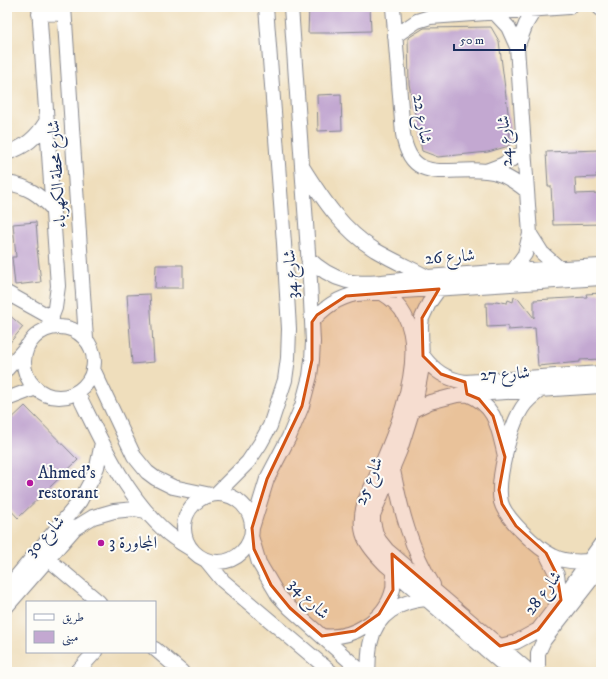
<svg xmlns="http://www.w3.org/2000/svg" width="608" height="679" font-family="'IM FELL DW Pica',Amiri,serif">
<rect width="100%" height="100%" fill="#fdfcf7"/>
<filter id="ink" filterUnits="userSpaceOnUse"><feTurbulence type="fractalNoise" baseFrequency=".025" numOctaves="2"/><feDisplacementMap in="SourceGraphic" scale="8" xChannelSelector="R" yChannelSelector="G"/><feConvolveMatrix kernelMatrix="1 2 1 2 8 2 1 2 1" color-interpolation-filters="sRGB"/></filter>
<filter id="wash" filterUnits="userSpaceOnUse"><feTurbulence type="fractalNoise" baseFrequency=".012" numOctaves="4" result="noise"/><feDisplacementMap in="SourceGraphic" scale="16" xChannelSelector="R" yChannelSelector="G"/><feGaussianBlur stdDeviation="0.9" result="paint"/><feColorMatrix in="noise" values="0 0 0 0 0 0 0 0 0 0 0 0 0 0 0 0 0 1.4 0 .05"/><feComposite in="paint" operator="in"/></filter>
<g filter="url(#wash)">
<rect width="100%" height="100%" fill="#efdebc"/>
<g id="blocks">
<!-- building -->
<path fill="#c3a8d1" d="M309,7H370L371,31L336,32V33H308Z
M491,27L499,41L510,128L509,146L488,152L438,157L422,151L409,84L408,38L424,28Z
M341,94L342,130L318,131L317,95Z
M598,150V155H601V173L596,174L597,177L575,178L576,194L601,193V224L553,225L551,186H548L546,152Z
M36,222L38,248H37L41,282L15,285L12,257H16L13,224Z
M156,265H183V288H155Z
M601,293V359L580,360V362L538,366L535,328L508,330V326L487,327L486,303H493L496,301L507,303L508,300L513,302L514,297L519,299L534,318V300L587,297L586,294Z
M150,294L154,362L132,364L127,295Z
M7,313L23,327L7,346Z
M25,406L78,460L18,518L7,506V423Z"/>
</g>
</g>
<g filter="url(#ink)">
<use href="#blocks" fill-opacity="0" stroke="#85868d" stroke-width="1"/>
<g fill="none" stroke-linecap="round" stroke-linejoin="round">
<!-- minor casing -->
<g stroke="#85868d" stroke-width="16">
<path id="minor" d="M39,7L58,286L55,308L47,329
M64,7L86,339
M393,7L403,134C411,187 450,166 486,171C502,172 516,182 527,191
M599,7L601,9
M494,12L508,27L517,47L530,234L525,254L513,271
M39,14L64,13
M395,36L417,21L430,17L569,7
M517,47L526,24L535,9
M7,153C25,147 36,138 46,122
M303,168C323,200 343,230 375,250C392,260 410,268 427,277
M486,171L502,165L524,152
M7,183C28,186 39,195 53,209
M530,234L542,253L559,268
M308,258C319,269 332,277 347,281C370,286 404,279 428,277C486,272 543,269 601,266
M439,289L429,303L422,318L421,326L422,367L416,399L400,450L373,515V522L376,534L379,540L387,550L530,672
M7,293L52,318
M382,293C392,299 400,306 405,316C430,365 386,456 365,501C356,532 365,544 386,565L512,672
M312,322C324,307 337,298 356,294L601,278
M24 362a35 35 0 1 1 70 0a35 35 0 1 1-70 0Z
M423,356C434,371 446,379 465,382L601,373
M7,369L27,346
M93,369L134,456L147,472L155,478L173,487L211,495
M542,389C534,395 527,400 522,408C510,427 496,481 501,502C505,518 538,549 553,556C564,562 577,562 589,561
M77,392C101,440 123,492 163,529C171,537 181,543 191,549
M467,394C497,406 498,428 505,456
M7,399L36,388
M413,410L430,402L457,395L601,386
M393,470C401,511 411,549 433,585
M216,494L248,462L260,444L270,426L285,380L288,358L289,329L284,243L266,7
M184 528a34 34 0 1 1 68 0a34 34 0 1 1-68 0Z
M252,528L267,479L289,437L302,406L310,376L312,360L313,342L310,281L291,7
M251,536L259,563L278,595L290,608L362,672
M546,553L557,575L561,600
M48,559L99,602
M206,560L223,581L331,672
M7,588L80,501L92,479L97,467L102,443
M7,606L75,528L93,517L114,511L135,509L146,511
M322,636C351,640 386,620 393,589C394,583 393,577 393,571
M500,646L516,642L538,630L561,600L601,544
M155,649L182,672
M77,672L95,652
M368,672C369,662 368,651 371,641C376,614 401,601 426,599
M538,672V653L544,640L601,567"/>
</g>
<!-- minor -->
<use href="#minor" stroke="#fff" stroke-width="14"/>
</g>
</g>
<!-- marked area -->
<path fill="#d45514" fill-opacity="0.2" stroke="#d45514" stroke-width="3" stroke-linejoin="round" d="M439,289L422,318L423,356L441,374L465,382L467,394L479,399L493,416L505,457L499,490L502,504L516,526L546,553L557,575L561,600L538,630L516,642L500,646L392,554L393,590L379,614L355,631L322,636L290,608L271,585L254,549L252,528L267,479L302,406L312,360V322L317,315L346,296Z"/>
<!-- markers -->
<g fill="#b5179e" stroke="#fdfcf7" stroke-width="1.5">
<circle cx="30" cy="483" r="4"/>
<circle cx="101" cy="543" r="4"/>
</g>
<g text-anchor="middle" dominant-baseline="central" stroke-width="4" stroke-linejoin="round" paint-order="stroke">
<!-- street labels -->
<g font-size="17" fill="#1b2f5e" stroke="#fdfcf7">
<text transform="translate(422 119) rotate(81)">شارع 22</text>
<text transform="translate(505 141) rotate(-94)">شارع 24</text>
<text transform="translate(57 174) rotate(-94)">شارع محطة الكهرباء</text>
<text transform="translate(450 257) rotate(-4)">شارع 26</text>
<text transform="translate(291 274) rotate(-94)">شارع 34</text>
<text transform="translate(505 374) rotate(-3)">شارع 27</text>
<text transform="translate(369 481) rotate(-68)">شارع 25</text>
<text transform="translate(45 536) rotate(-47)">شارع 30</text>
<text transform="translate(543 593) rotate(-53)">شارع 28</text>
<text transform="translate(309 599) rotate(45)">شارع 34</text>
</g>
<!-- poi labels -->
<g font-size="17" fill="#1b2f5e" stroke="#fdfcf7" text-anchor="start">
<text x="38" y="473">Ahmed's<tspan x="38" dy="20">restorant</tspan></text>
<text x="109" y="543">المجاورة 3</text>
</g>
</g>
<!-- margin -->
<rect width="608" height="679" fill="none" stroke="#fdfcf7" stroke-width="24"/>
<!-- legend -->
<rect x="26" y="601" width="130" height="52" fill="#fdfcf7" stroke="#a3aaba"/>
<rect x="34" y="614" width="20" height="6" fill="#ffffff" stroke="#a3aaba"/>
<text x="62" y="621" font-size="12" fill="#1b2f5e">طريق</text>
<rect x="34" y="631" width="20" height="12" fill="#c3a8d1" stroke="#a3aaba"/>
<text x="62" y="641" font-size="12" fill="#1b2f5e">مبنى</text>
<!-- scale -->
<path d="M454 44v6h71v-6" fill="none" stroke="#1b2f5e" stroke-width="2"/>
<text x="460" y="44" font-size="12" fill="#1b2f5e" stroke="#fdfcf7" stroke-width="3" paint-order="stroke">50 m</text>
</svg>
